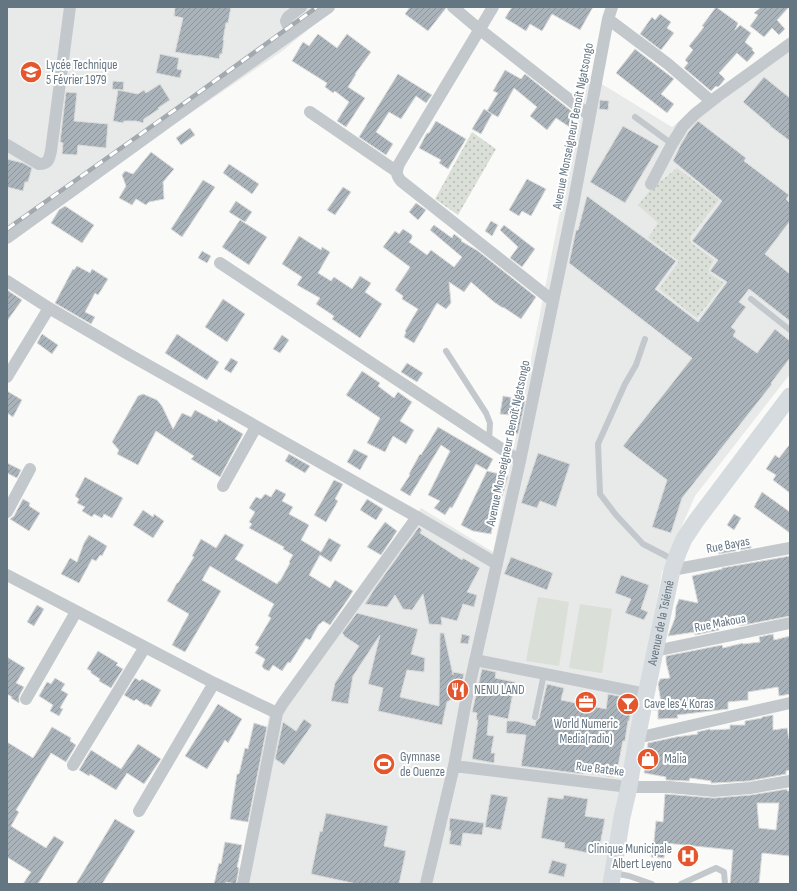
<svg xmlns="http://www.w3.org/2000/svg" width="797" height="891" font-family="'Sofia Sans Condensed',sans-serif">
<defs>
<pattern id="grass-dots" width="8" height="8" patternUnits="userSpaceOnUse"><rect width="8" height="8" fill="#dadfd7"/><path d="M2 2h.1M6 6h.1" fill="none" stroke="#b4b9b4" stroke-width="1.8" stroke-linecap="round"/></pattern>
<pattern id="building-hatch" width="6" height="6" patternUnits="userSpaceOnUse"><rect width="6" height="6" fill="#aab3b9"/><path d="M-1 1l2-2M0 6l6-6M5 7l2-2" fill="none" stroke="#8e969c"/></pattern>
</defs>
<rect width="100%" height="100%" fill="#fafaf8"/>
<!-- built -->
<path fill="#e8e9e9" d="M7,7H336L281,52L7,237Z
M790,36V374L695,496L662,572L604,884H237L269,716L421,508L493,552L587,75L672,127Z"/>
<!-- grass -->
<path fill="url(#grass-dots)" d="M472,132L496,149L458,215L435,199Z
M677,168L719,200L691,236L690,242L714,260L709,269V273L724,283L697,318L659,289L679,261L648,238L658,223L638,205L656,183L664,179Z"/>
<!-- garden -->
<path fill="#dadfd7" d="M538,597L569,602L559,666L526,661Z
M580,604L612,609L602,673L569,668Z"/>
<!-- building -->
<path fill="url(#building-hatch)" stroke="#dcdcda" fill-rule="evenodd" d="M175,7H231L228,23H226L223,40H224L222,54H220L219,59L198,55V56L175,52L183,18L174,16Z
M410,7H446V8L428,31L405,14Z
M512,7H593L580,30L552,14L542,31L530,24L526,31L505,18Z
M716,7L738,23L735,30L740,25L751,33L745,42L753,49L752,50L755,53L747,62L737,53L719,73L725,79L719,86L717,87L716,86L711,91L684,68L688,63L685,60L693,50L689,46L704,27L702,26Z
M761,7H789L777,20L785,29L779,35L772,28L764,37L750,26L758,15L754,13Z
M660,14L671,22L667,28L674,33L661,50L640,34L652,17L655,20Z
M318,34L337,48L347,34L371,52L355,74H356L348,87L365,98L346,127L337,121L349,102L335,91L333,93L325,87L327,83L292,61L303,42L309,46Z
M635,49L674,79L661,94L674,104L667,113L616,73Z
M160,54L179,58L177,69L182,70L180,78L156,73Z
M505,70L521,79L525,74L575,114L571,128L556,118L547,130L530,116L537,107L514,88L498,117L487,111L498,93L493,91Z
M398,74L432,95L426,103L416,96L401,119L389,112L376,132L393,144L386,155L359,137Z
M764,77L790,98V141L770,126V125L743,102Z
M113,81L124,82L123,90L112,89Z
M160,84L170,100L158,108L159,109L144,119L143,123L136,121H124L123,123L113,121L118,90L138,94L144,90L146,93Z
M66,92L77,93L74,121L108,124L106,148L78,145L77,155L62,154L63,143L60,142Z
M600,100L609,101L608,110L599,109Z
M484,109L492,114L481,134L472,129Z
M436,121L466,139L448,169L439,163L441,160L419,148L427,133H429Z
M698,121L746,158L744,161L789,195L786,199L790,203V221L765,254L790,274V321L749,289L739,302L746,307L731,327L736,331L733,336L757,353L775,329L790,341V358L771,383L772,384L682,498L671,533L652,527L667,480L623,446L692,358L569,263L576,230H578L587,196L676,261L655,289L698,322L727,282L710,271L718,260L692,241L722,201L673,161L681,144L689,131Z
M623,126L659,146L625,203L590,182Z
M190,128L195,135L181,145L176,138Z
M151,152L174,169L163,182L164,199L149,202L146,205L136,199L132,205L119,198L126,186L122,175L125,171L133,174Z
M7,159L23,163L32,168L28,182H25L23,191L7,187Z
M229,164L259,184L252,194L223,173Z
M527,179L546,189L531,216L522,211L519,216L509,210Z
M203,180L215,187L182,237L171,229Z
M343,187L351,192L335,215L327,210Z
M236,201L252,212L245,222L229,212Z
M416,203L426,210L418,220L409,212Z
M65,206L94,225L82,243L51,223L59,210Z
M240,220L267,237L249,265L222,247Z
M491,221L498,225L492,236L485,231Z
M434,225L452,238L454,234L462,240L461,241L478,251L536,297L521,319L503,307V308L494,302L471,282L464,292L449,282L451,303L446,309L437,303L414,343L404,337L406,332L405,331L418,309L402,299L403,296L395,290L410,267L383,247L395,231L399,234L403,229L412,235V238L409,242L427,255L431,250L454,267L462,257L430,230Z
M504,225L535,249L522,267L510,258L518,247L500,230Z
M299,236L321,250L322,247L330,252L318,273L331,281L334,277L352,289L360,276L371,283L365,292L382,304L360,338L332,319L334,316L316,304L320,298L297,285L302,277L282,264Z
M202,251L211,256L207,263L198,258Z
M77,266L90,273L92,269L108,279L98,295L95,293L85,312L95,317L91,324L55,303L73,269L74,270Z
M7,290L22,300L7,321Z
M223,299L245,314L227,342L205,327Z
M42,334L58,345L52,354L37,343Z
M177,334L219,362L207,380L165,353Z
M282,335L289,340L280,353L273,349Z
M231,358L238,362L231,373L224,369Z
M407,363L423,373L417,382L401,372Z
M362,371L380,383L378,386L394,398L398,392L412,402L400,421L414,430L406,444L393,436L385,452L367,443L380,418L346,395Z
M7,391L22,400L13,417L7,413Z
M143,394L157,400L162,406L173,429L182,413L191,417L195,410L217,422L218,419L243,434L220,477L191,459L194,456L156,431L138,465L117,454L119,450L112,442L138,396Z
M517,395L526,397L518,434L507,431L510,415L500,414L503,396L514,398V397H517Z
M438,427L493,459L487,470L476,464L452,508L450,507L445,515L434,508L440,501L428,495L450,451L441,445L410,496L400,490L410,475L409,474L420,454L421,455Z
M790,444V493L773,480L776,475L766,469L775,455L779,458Z
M354,449L368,456L360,470L347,462Z
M538,453L570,464L556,507L540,501L537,508L521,503Z
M289,454L310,466L305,473L285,461Z
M7,463L21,470L17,478L7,473Z
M487,471L508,476L498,513L495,512L491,534L473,531L461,525Z
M85,477L123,498L112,518L104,514L102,518L94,514L92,517L82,511L85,507L77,503L79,499L75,496Z
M334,480L343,484L335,499L338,501L326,522L314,515Z
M276,489L286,494L282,501L293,507L289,514L309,525L301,540L321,552L329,538L341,545L331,562L320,555L309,575L330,588L335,580L353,591L348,599L330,625L323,621L320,624H319L310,640L306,638L290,663L288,662L282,671L273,665L269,671L264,669L262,666L265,659L255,653L259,647L255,645L271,618L268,616L274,604L210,566L202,580L221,591L185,652L172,645L189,614L167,601L177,583H178L194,557L192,556L201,539L216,548L225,534L244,545L235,559L277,584L279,581H280L290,563L289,562L293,555L283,549L284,547L249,528L252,524L249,522L255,512L249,508L256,497L261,499L265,494L271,497Z
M762,492L790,512V533L754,507Z
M23,499L30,503L29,506L40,513L29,531L10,519L14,516Z
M367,499L383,509L376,520L360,510Z
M143,510L153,517L154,514L164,521L153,538L133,525Z
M734,514L741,518L734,530L727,525Z
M385,522L397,531L381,555L367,547Z
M419,527L422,530L420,533L462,560L463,558L480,568L467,592L477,595L474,607L463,604L457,621L441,617L442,625L429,624L423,594L412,610L403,609L395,595L387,607L365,604L375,588Z
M89,535L107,546L102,556L100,555L96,561L92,559L79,583L61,574L70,558L77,562L84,543Z
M750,538L751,548L719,554L718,548L739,543V539Z
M790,556V616L739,626V623L719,626V630L695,635V632L668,636L675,618L676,607L679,599L698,603L692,576L722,569V568Z
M511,557L553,573L547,590L504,574Z
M621,575L649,585L641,609L648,612L644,620L625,613L631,599L615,593Z
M37,605L44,609L34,626L27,622Z
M357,613L418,629L411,654L425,658L424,672L407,670L400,697L439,706L440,633H444L453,675V672L464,674L459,695L447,702L442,725L378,711L383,688L368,684L380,635L353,676L348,704L331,701L335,683L359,646L344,636V635L342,633Z
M462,634L470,636L468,644L460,643Z
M773,634L774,640L790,636V694L779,696L778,687L748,692V700L728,702V709L677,715L678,718L658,719V710H653V709L655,702H661L658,684L660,679L670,678L666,662V656L722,645L723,648L743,643V644L760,642L759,637Z
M98,651L118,663L116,665L123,669L111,688L99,681L100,679L91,673V671L87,669Z
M7,657L25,668L16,683L24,687L19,696V703L11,698L12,697L7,694Z
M482,669L496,672L495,678L515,682L508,719L489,715L487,735L494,736L491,753H495L494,763L472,759L478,720H476L477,713L472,712Z
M55,678L65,684L61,690L68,694L60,708L63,709L59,716L50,711L53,705L39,696L47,682L51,684Z
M135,678L140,681L142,679L161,690L151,707L146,704L145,705L136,699L134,701L124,695Z
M547,684L564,688L561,700L606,709L608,694L634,699L629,721H628L625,741H623L616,776L614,775L613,777L583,772V774L521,766L526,735L506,733L507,721H516L535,726L536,721L539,718Z
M218,704L242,719L228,743L225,740L207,769L185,756Z
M773,715V730L787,728L789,739H790V770L786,771V774L749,781L714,783H711V781L690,778L689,781L666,780V777L644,773L645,768L643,767L645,755H646L648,743L676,737L698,734L697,732L710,729V730L730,729V725H745V721L762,718V717Z
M304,719L312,725L284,765L275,759L283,722L296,731Z
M254,723L267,727L248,822L230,819L237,774H239L245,748L248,749Z
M52,727L71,738L70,741L76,745L66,762L51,753L16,810L19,812L11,826L46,848L54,836L64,842L38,884H23L31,872L7,857V742L33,758Z
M138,744L161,759L144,784L127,773L116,790L90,774L89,776L79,770L91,750L121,769Z
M787,789V791H790V856L762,853L759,884H730L733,850L665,843L664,858L651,857L653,841H654L656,821L663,822L665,794L714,798L751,795ZM757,803H779L776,830L759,828Z
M491,794L508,797L501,830L485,827Z
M564,795L588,799L585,816L605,819L598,855L564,848L565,843L541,838L548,797L563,799Z
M326,813L388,826L384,846L406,851L399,884H357L311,874L320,831L322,832Z
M450,818L484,823L482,835L463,833L461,846L449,844L451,831H449Z
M115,819L135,831L102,884H76Z
M225,842L242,845L237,867L239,868L236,884L226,882V884H214L219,863L221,864Z
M552,860L567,864L564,877L548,873Z"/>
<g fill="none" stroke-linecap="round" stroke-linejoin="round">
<!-- service -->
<path stroke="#c3c8cc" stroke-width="6" d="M635,117L672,144
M751,299L790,330
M645,339L636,365L625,384L598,444L600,494L616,515L643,544L674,560
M446,351L486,413L490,423L489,441
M535,717L544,674
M614,873L629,876L652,884
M681,884L716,868L724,872L725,884"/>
<!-- minor -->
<path stroke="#c3c8cc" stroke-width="12" d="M453,7L479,29L589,115
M493,7L399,164C396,172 396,175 401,181L553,301
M608,19L668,64L711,101
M291,33L286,21L288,17L301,7
M310,112L396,171
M7,145L39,164C49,164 49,159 51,151L70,7
M651,184L672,144L683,126L695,114L718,96L790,44
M7,238L194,103L329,7
M220,263L520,461
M7,281L49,308L128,354L417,517L497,564
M7,377L49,308
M223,486L256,427
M7,512L30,469
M672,570L790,548
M7,575L214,683L277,713
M655,651L790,623
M475,660L646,694
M26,699L76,612
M637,738L790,703
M73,765L145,647
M454,766L629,787H669L714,791L750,788L790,781
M139,811L214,683
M243,884L277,713L283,703L417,517
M426,884L454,766L466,701L520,461L574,200L608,19L612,7"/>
<!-- secondary -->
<path stroke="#d6dbdf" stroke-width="17" id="s1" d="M611,884L622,817L629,787L637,738L672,570L678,553L684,539L696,521L790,396"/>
<!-- rail casing -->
<g stroke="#a2aab0" stroke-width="4.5">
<path id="rail" d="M7,229L176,109L317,7"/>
</g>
<!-- rail -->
<use href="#rail" stroke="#fff" stroke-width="3" stroke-dasharray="9" stroke-linecap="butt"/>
</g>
<!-- icons -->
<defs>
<g id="school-disc" transform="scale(1.15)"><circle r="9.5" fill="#e4572e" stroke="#fff"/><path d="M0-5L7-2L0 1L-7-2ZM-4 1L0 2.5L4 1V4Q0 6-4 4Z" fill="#fff"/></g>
<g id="restaurant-disc" transform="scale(1.15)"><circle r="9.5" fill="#e4572e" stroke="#fff"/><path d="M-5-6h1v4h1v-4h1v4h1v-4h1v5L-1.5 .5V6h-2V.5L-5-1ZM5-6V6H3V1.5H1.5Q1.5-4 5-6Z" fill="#fff"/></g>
<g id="office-disc" transform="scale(1.15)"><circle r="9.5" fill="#e4572e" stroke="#fff"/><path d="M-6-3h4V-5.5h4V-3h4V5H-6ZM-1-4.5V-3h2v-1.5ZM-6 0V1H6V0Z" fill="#fff"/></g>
<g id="bar-disc" transform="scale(1.15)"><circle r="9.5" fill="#e4572e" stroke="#fff"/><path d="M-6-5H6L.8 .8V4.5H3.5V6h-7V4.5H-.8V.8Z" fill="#fff"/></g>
<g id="shop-disc" transform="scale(1.15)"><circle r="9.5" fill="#e4572e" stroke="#fff"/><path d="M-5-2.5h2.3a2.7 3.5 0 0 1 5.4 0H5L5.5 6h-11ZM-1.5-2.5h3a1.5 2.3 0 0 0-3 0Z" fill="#fff"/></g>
<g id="stadium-disc" transform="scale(1.15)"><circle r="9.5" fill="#e4572e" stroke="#fff"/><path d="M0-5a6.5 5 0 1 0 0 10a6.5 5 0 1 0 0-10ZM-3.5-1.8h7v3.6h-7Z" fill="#fff"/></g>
<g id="hospital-disc" transform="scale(1.15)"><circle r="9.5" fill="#e4572e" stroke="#fff"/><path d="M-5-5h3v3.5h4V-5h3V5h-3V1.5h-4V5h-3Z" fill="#fff"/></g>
</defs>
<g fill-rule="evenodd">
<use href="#school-disc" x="31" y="72"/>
<use href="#restaurant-disc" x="458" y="690"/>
<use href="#office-disc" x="586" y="702"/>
<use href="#bar-disc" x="628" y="704"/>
<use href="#shop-disc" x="648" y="759"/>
<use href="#stadium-disc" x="384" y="764"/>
<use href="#hospital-disc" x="688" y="856"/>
</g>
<g text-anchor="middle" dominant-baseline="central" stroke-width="4" stroke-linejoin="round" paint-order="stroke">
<!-- poi labels -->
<g font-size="13" fill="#657683" stroke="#fff" text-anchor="start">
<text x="46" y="65">Lycée Technique<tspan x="46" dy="15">5 Février 1979</tspan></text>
<text x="474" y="690">NENU LAND</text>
<text x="644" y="704">Cave les 4 Koras</text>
<text x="586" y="724" text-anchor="middle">World Numeric<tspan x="586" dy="15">Media(radio)</tspan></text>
<text x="400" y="757">Gymnase<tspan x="400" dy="15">de Ouenze</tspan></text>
<text x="664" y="759">Malia</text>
<text x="672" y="849" text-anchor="end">Clinique Municipale<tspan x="672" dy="15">Albert Leyeno</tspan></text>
</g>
<!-- street labels -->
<g font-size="13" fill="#657683" stroke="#fff">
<text transform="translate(573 126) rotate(-79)">Avenue Monseigneur Benoît Ngatsongo</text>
<text transform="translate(508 443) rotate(-78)">Avenue Monseigneur Benoît Ngatsongo</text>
<text transform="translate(728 545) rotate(-11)">Rue Bayas</text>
<text stroke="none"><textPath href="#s1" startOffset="266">Avenue de la Tsiémé</textPath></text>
<text transform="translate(720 623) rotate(-11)">Rue Makoua</text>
<text transform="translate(600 769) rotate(7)">Rue Bateke</text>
</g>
</g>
<!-- border -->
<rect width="797" height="891" fill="none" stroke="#657683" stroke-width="16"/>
</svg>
